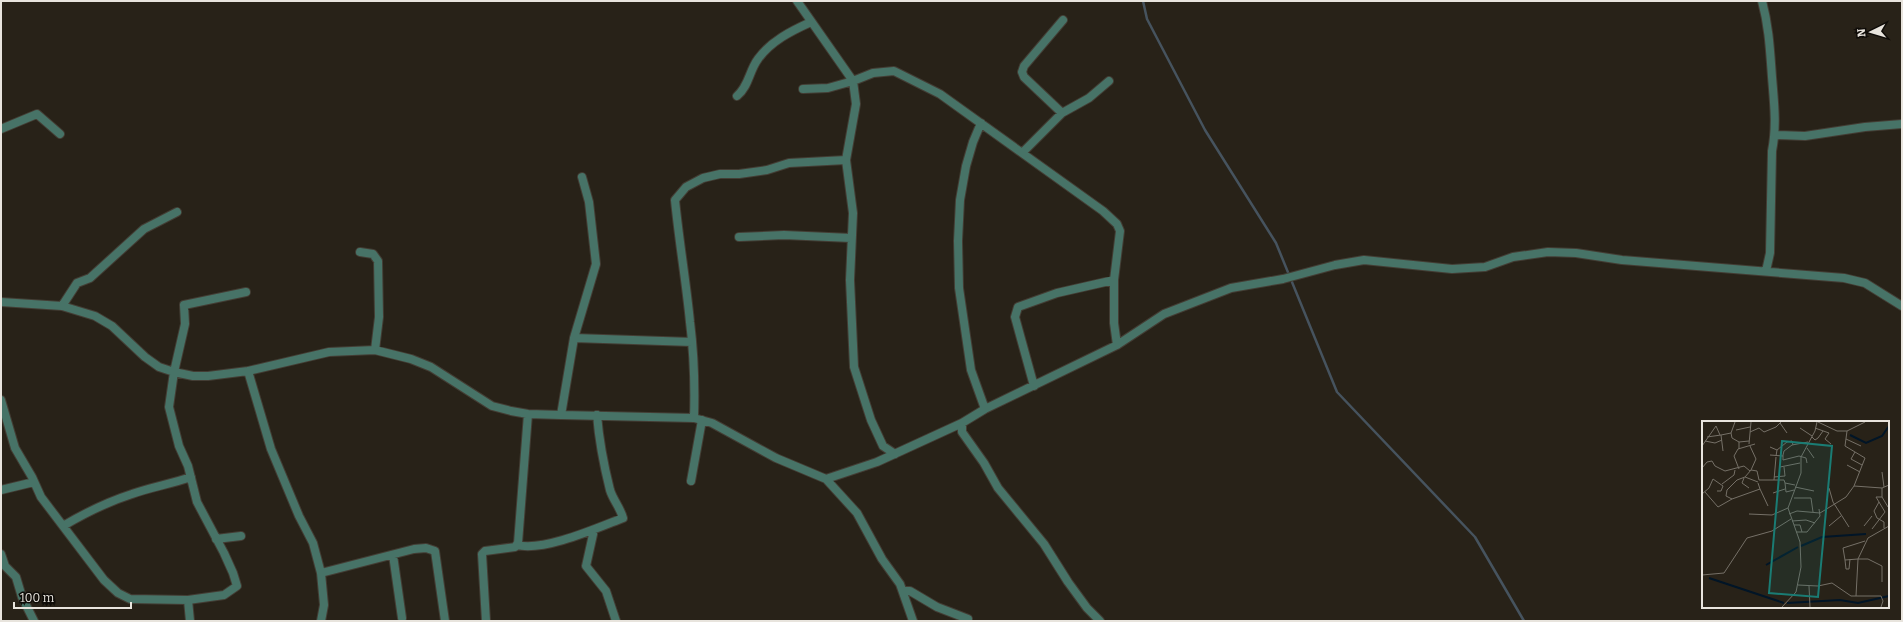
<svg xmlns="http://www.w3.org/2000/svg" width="1903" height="622" font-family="Bitter,serif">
<rect width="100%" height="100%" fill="#282218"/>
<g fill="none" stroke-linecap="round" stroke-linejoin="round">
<!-- stream -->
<path stroke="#46535e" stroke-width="2.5" d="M1143,1L1147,19L1205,130L1276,243L1337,392L1475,537L1524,621"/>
<!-- minor casing -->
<g stroke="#433d34" stroke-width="10">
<path id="minor" d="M797,1L853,81L856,104L846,160L853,213L850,280L854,367L871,420L883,446L895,454
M1762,1C1769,27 1770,50 1772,77C1774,102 1777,126 1772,151L1770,253L1766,271
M803,89L828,88L853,81L873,73L894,71L940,94L1103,211L1117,224L1120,231L1114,280V323L1117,345
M737,96C749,86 749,71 758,59C771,41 791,31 811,22
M1062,113L1024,77L1022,72L1024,66L1063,20
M981,123L973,142L966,166L960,200L958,241L959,288L971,370L985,409
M1,129L37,114L60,134
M1775,135L1805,136L1865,127L1902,124
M1022,153L1062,113L1089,98L1109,81
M739,237L784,235L851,238
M360,252L373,254L378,261L379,317L375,350
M1,302L62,306L95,316L112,326L145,357L159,367L174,372L193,376H208L248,371L329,352L375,350L411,359L431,367L492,406L511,411L528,414L561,415L694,418L712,423L776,458L826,479L877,462L962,423L985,409L1117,345L1164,314L1231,288L1283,279L1335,265L1364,260L1452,269L1485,267L1513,257L1548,252L1576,253L1622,260L1844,278L1865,283L1902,306
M62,306L77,283L90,278L144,229L177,212
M574,338L692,342
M248,371L271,449L299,516L313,543L321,573L324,605L321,621
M1034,386L1015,317L1018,307L1057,293L1114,280
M1,400L15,448L32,477L41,497L104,580L118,593L130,599L188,600L224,595L237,586L233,573L224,553L197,502L188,466L179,446L169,407L174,372L185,324L184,305L246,292
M561,415L574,338L596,264L589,202L582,177
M694,418C695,386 694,354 690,322C686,281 679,241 675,200L686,187L703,178L720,174H739L767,170L789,163L846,160
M962,423V432L984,463L998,488L1044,544L1068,582L1087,608L1100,621
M826,479L857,513L882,559L900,584L913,621
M691,481L702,420
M1,490L34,482
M63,526C85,513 107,502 132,494C151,487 171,484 191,477
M594,530L586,566L606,591L616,621
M216,539L241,536
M517,545C543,552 597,528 623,518C620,507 613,500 610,490C604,466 599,440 597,415
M1,554L5,566L16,577L22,597L34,621
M393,555L402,618
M321,573L414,549L426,548L435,551L445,621
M903,591H910L937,607L968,619
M188,600L190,621
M486,621L482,554L485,551L515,547L518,543L528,414"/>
</g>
<!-- minor -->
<use href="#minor" stroke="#477367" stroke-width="8"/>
</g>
<!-- overview -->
<g transform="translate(1702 421)">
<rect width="187" height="187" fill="#282218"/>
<path fill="none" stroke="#011527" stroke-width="2" d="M148,14L164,22L180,15L187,5M99,125L120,116L164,113M64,144L96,126M7,157L82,182M85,182L138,179L156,182L187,175"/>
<path fill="none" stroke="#757067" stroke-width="1" d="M116,1L135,10H145L143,25L163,37L152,65M78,2L85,12M98,7L110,15M113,7L127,12L123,18L129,23M34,9L48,6M145,10L163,1M48,11L57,7L62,11L74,6L79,1M29,12L30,17L37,21M5,16L19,14M110,16L113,19L116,17L121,10M144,18L159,25M3,20L13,22L20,19M47,23L49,1M0,25L14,5L18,14M48,25L54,38L49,49L55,50L57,59H82L83,62L93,64M68,26L75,29L74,35M105,27L112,37M37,28V21L47,20M75,29L85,21L90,20L91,24M21,30L19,14L29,12L33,1M153,31L149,38L160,44M68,34L81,35M105,42L104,37L97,35L81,39V34L82,30L90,24L106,21M145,44L158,51M78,46L98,42M0,47L5,41L10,40L13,45L23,50L42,45L48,50M37,48L32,35L36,28L53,23M49,49L43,56L56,61M180,51L182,66M72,56L83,55L82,46M42,57L40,62L47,67M72,59L74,36M83,62L84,71L92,69M20,63L32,54L33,49M93,66L112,70M127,67L131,81L147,106M180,67V76L186,86M58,68L66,85M3,71L16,86M71,72L83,68M0,73L7,67L11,58L21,65L19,70H15M92,77H109L111,91M30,78L24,75L25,69L35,59L43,56M177,81L172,90L175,97L182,101V107M16,86L30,78L58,68L56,62M47,93L70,94L86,87M87,93L95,90L118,92L144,76L152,65L180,67L187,64M90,100L104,99L113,102M92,104H98L100,111M127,105L139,95M162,105L170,95M170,108L183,91L174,76H180M94,111H105L118,95L117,88M163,120L141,127L143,139L156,138L166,117L187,105M143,139L144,148H147L148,138M0,154L22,152L45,117L70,110L89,98M96,164L116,165L130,162L149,175H179L181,180L179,186M107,165L108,186M154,175L156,138H166L180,145V161M80,186L94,171L99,146L98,121L86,87L99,52V36L113,10L115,1"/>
<path fill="#1a7c74" fill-opacity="0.15" stroke="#1a7c74" stroke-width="2" d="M80,20L130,25L116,176L67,172Z"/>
<rect width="187" height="187" fill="none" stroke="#e8e4dd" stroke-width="2"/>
</g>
<!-- border -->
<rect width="1903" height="622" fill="none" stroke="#e8e4dd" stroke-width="4"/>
<!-- north arrow -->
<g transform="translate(1871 32) rotate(265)" stroke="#0f0c08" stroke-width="3" paint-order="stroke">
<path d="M0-3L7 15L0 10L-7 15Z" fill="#e8e4dd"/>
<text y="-6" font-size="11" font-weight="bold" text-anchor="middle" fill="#e8e4dd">N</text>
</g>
<!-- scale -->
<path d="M14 602v6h117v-6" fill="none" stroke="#e8e4dd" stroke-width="2"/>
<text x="20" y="602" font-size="12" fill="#e8e4dd" stroke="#0f0c08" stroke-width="3" paint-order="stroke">100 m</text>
</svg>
